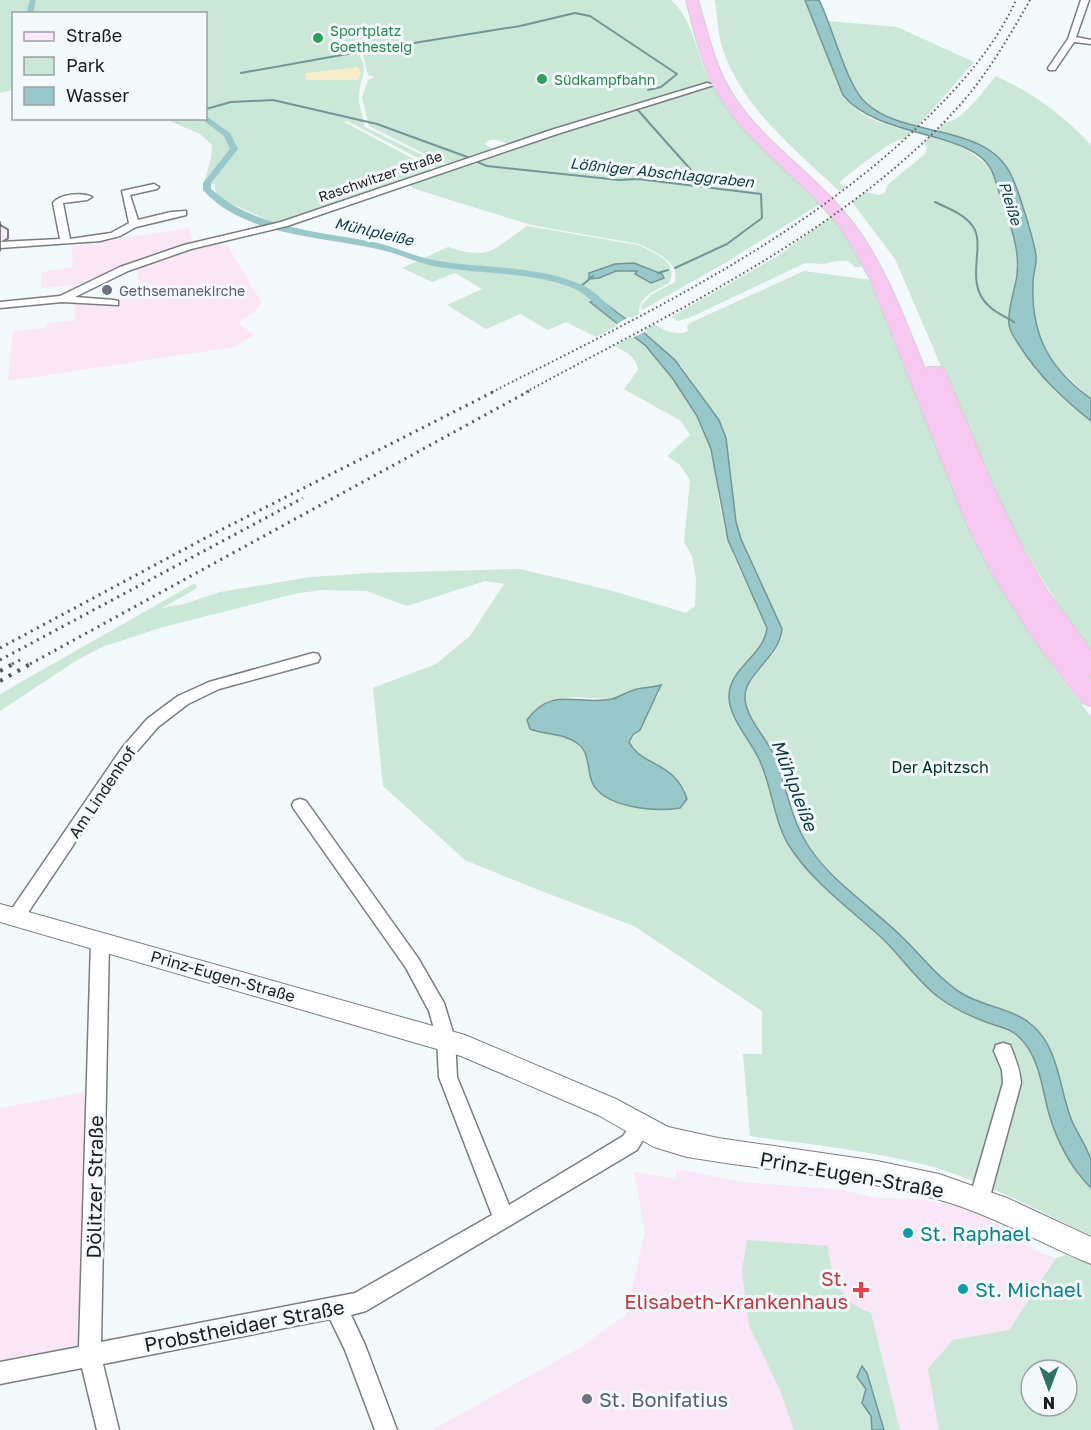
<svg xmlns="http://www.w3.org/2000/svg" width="1091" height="1430" font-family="'Golos Text',sans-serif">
<rect width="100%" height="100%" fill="#f3f8fb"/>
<!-- education -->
<path fill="#fbe6f5" d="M189,228L193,242L119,267L76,285L41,288L42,272L73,267L72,246Z
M220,242L222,246L227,245L234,256L232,258H235L252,286L249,289L253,288L261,301L256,311L238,323L254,335L234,347L8,381L13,331L45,328V324L75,320V304L110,306L122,296L141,293L137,269L146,263Z
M96,1090L90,1354L0,1373V1108Z"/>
<!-- medical -->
<path fill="#f9e6f7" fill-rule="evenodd" d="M677,1169L741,1182L843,1190L876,1198L916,1199L974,1209L1040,1253L1056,1258L1066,1255L1091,1430H432L576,1350L626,1315L645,1232L634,1172L675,1179ZM1031,1370H1067V1406H1031Z"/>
<!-- green -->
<path fill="#cae7d8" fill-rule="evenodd" d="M0,0H671C695,22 695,54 711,82L620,107L507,144C499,140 491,136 484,144L493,149L447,165L369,126L362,97L368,80L375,77L368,75L362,52L353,47C373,69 359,75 359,97C359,107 363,117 365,127L447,167L439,169L347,121L344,122L421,163L416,165L419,167L409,170L412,173L428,168L433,171L276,224L222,199L216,193L215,184L204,183L211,158L212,145L200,134L165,119L206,118V14H14L13,90L0,93Z
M715,0H805C814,24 842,98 860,112C875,123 895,127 912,132L904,139C891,139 857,169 844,178L839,183L846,187L839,191C795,149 744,110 723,50C718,35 717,16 715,0Z
M828,21L897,27L974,62L918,126C901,121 881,116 867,105C851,92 836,41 828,21Z
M996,76C1033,93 1063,115 1091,145V399L1053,363L1037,333L1032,283L1036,257L1012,176L937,130L945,122C962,123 985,88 996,76Z
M707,87H714L733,114L820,204L725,263L642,310L641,306L651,295L675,282V269C666,256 653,251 639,244L531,225L412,188L409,183L564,130Z
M930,137L956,144L970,152L991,168L1014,232L1017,272L1009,325L1012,334L1036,370L1061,397L1091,421V650L1072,627L1022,546L998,499L895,259L852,202L865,192L879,195L885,193L887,185L925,154L927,146L923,144Z
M832,216L845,233L863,265L861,267H855L848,261H836L824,264L805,263L689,318L678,321L671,317L778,256Z
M527,226L638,245C653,252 680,262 669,283C655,291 638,296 639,314L596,337L566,322L548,330L520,314L486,329L447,305L482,289L455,273L432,282L402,268L448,247C491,261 492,250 527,226Z
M804,271L871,280L1023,622L1056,671L1091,717V1160L1070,1116L1049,1046L1032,1024L964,995L948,984L889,924L850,891L824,865L803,838L775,757L749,713L745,699L747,688L752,678L775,652L782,629L742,539L736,522L723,429L682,367L642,331L654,324C664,330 677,337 688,331L687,326L690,323Z
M634,335C666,364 700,406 711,449C717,473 717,498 723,522C731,560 753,592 767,628C764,651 741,665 731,685L748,738L760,760L788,844L810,872L837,899L891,947L936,995L955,1008L1019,1036L1030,1049L1078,1175L1091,1188V1236C1037,1210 981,1179 922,1164C866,1150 807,1144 750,1136L743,1054H762V1011L634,926L536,889L465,860L383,786L373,688L436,664L470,636L504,584L485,581L407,606L366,591L321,590L294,594L163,627L102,647L74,662L0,711V694L195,583L197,588L162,608L184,604L220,592L311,577L369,573L520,569L613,591L686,613L695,606L696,579L692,556L684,542L690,480L680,465L667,456L690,435L681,421L624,389L638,370C636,356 626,352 614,346ZM635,689L660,692L649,708L640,730L629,742C643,769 674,760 686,799L593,782C587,759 588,748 565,737L555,700L571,697L613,699Z
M747,1240L828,1246C830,1276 841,1303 871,1313L900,1430H794L780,1390L749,1326L742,1271Z
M1066,1255L1091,1264V1430H939L928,1369L953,1340L1009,1330L1056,1258ZM1031,1370H1067V1406H1031Z"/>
<!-- sand -->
<path fill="#f7edc8" d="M358,67L361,74L357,80H306V73Z"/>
<!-- water -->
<path fill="#99c8ca" stroke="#749596" stroke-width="1.5" d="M805,0H819C832,25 847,87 866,103C905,139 988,122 1012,177C1019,192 1034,240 1036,256C1037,264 1033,274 1033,283C1031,336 1049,368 1091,399V421C1062,398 1039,376 1019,345C1015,339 1010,332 1009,325C1007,310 1015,290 1017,275C1020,247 1009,221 1000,195C997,187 995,177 991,169C970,130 879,139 843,95Z
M634,263L662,274L664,278L651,283L635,274L637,271H616L599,278L589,279V273L615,264Z
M599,299L642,331L675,360L719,420L726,438L736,522L741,539L782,629C779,659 743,674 745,699C747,721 769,740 776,760C786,785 790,814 803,837C825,878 870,905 902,937C922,956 938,978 961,993C983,1007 1013,1008 1032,1025C1058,1047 1059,1085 1070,1116C1074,1129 1089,1149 1091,1161C1091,1169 1091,1180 1091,1188C1071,1168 1057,1141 1049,1114C1042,1089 1040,1059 1021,1039C1012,1028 994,1026 981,1020C965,1014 950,1006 937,996C917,980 902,958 884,940C852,910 812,883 788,844C773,818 772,786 759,759C750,740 730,719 729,698C728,668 764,656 767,628L728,540L711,449L697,416L673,379L646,346L590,302Z
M661,685L640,730L633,735L629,742C643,768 674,760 687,799L680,808C656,812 603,808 592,782C587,769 590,753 578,744C565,733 545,735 530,729L527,720C552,685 579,706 612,699C620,697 626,692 634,690C642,687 652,688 661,685Z
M862,1366L867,1373L884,1430H872L871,1416L862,1403L866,1389L857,1377Z"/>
<!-- pier -->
<path fill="#f3f8fb" d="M629,317L644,328L647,331L632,338L615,325Z"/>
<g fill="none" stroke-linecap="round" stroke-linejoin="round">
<!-- stream -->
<path stroke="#749596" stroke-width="2" d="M364,51L520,26L575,13L590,16L677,74L661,87L648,90
M241,73L353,53
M636,108L707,188
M206,109L231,102L273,100L377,124L470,158
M475,161L487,166L619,180L638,179L761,194L762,218L727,244L675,268
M935,202C947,208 962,213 971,224C989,243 961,283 990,307C996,313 1006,317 1014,322
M658,273L668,270
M580,287L593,276"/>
<!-- canal -->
<path fill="#99c8ca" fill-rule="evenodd" d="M30,0H36L33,14H26Z
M206,116L230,133L238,149L211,183V189C258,230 320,231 378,243C398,248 418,258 439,261C485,269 539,265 582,285C594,290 605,302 614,311L606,313C595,305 586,293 573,288C531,272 483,274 438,267C417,263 398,253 377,249C320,236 244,236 203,190V183L230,149L224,136L203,120Z"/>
<!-- minor casing -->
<g stroke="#797d80" stroke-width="3">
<path id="minor" d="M1081,0H1089L1076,37L1091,40V44L1074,42L1055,70H1049L1048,68L1068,39Z
M707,83L714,85L557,134L287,226L191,249L128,271L75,297L114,300L118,301V305L62,302L0,308V302L60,296L120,267L184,245L281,222L551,130Z
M154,184L159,187L157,189L130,195L138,220L171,212L186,211V215L136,227L120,236L100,241L0,248V242L60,239L53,203C59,194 83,192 92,197L87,200L63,203L70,239L111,233L129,223L122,191Z
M313,653L318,654L320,658L318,662L219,689L188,704L158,727L133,756L21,923L15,925L9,923L6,918L9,913L122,748L147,719L178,696L209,682Z
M300,799L306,801L418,958L444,1003L455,1039L457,1077L509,1205L623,1136L634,1120L641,1117L648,1120L651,1126L637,1150L366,1311L351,1315L365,1345L397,1430H375L345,1350L330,1319L103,1364L119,1430H97L82,1368L0,1384V1362L79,1347L91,942L94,937L100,935L106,937L109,942L101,1342L355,1293L492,1215L439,1077L437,1039L429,1011L406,968L294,809L292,805L294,801Z
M1003,1043L1010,1045C1015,1058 1020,1069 1021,1083L989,1200L986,1207L979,1210L972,1207L969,1200L1003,1083L1002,1070L994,1051L996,1045Z"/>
</g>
<!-- tertiary casing -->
<g stroke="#797d80" stroke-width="2">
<path id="tertiary" d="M0,904L465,1035L616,1099L668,1127L718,1138L877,1161L939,1174L1007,1198L1091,1237V1264C1040,1243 993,1215 940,1200C858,1177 771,1171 687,1157L654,1147L598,1115L461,1056L0,922Z"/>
</g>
<!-- secondary casing -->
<g stroke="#797d80" stroke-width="4">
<path id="secondary" d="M0,226L7,230V238L0,242Z"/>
</g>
<!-- trunk casing -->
<g stroke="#d2d2d2" stroke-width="2">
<path id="trunk" d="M686,0H698C708,33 715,69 735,98C764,142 811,172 845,213C884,259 903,316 926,371L928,367H942L945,371L993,486L1025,553L1048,592L1091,650V676L1087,675L1091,679V706L1082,703L1032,637L992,574L967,525L870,279C859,259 848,238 834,220C800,178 750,146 721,99C702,69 695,34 686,0Z"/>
</g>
<!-- minor -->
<use href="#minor" fill="#fff" fill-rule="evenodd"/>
<!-- tertiary -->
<use href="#tertiary" fill="#fff" fill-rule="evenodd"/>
<!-- secondary -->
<use href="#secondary" fill="#fbebfa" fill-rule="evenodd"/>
<!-- trunk -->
<use href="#trunk" fill="#f6c8f2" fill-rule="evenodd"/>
<!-- tram -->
<path stroke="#555859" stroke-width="1.5" d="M0,222V251"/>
<!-- rail-far2 -->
<path stroke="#555859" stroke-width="2" stroke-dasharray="1.5 3" stroke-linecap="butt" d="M492,392C646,314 810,236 932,113C966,79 996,44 1016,0
M526,392C673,312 847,231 960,105C988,73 1009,37 1030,0"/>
<!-- rail-far1 -->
<path stroke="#555859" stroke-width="3" stroke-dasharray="2 5" stroke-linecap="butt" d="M0,648L209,536L495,391
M0,660L303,498
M12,664L20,660
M30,664L529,391"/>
<!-- rail -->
<path stroke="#555859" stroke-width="4" stroke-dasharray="3 7" stroke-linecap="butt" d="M0,671L15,663
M0,681L32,663"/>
</g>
<!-- markers -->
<g fill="#2e9e5b" stroke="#f3f8fb" stroke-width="2">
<circle cx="318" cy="38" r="6"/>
<circle cx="542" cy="79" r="6"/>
</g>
<g fill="#6b7280" stroke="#f3f8fb" stroke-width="2">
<circle cx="107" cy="290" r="6"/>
<circle cx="587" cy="1399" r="6"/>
</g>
<g fill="#0f9aa8" stroke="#f3f8fb" stroke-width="2">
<circle cx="908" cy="1233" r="6"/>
<circle cx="963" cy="1289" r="6"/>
</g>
<path fill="#e0444e" stroke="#f3f8fb" stroke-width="2" d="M858 1281h6v6h6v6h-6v6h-6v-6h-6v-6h6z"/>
<g text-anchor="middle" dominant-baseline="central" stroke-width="6" stroke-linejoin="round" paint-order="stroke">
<!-- far-leisure labels -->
<g font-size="14" fill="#27864d" stroke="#f3f8fb" text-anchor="start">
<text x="330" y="30">Sportplatz<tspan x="330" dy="16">Goethesteig</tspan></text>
<text x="554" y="79">Südkampfbahn</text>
</g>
<!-- far-street labels -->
<g font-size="14" fill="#1c1d1e" stroke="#f3f8fb">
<text transform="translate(380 176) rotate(-19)">Raschwitzer Straße</text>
</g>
<!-- far-worship labels -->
<g font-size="14" fill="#5b616d" stroke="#f3f8fb" text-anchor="start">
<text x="119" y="290">Gethsemanekirche</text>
</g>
<!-- far-water labels -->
<g font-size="15" font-style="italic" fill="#0d3a3d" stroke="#f3f8fb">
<text transform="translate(662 172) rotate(6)">Lößniger Abschlaggraben</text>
<text transform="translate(1011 203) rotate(73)">Pleiße</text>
<text transform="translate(374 231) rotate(13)">Mühlpleiße</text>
</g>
<!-- park labels -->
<g font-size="16" fill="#003421" stroke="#f3f8fb">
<text x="940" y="767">Der Apitzsch</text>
</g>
<!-- street labels -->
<g font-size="16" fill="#1c1d1e" stroke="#f3f8fb">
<text transform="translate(102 792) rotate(-56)">Am Lindenhof</text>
<text transform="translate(223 976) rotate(16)">Prinz-Eugen-Straße</text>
</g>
<!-- water labels -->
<g font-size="18" font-style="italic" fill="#0d3a3d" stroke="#f3f8fb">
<text transform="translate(795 785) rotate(69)">Mühlpleiße</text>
</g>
<!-- near-street labels -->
<g font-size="20" fill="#1c1d1e" stroke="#f3f8fb">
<text transform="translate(852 1174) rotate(10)">Prinz-Eugen-Straße</text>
<text transform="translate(94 1187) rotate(-89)">Dölitzer Straße</text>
<text transform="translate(244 1325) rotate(-11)">Probstheidaer Straße</text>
</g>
<!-- near-culture labels -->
<g font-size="20" fill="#0d838f" stroke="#f3f8fb" text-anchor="start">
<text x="920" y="1233">St. Raphael</text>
<text x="975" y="1289">St. Michael</text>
</g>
<!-- near-health labels -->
<g font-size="20" fill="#be3a42" stroke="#f3f8fb" text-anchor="end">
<text x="848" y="1278">St.<tspan x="848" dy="23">Elisabeth-Krankenhaus</tspan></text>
</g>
<!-- near-worship labels -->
<g font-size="20" fill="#5b616d" stroke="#f3f8fb" text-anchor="start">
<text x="599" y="1399">St. Bonifatius</text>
</g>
</g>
<!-- legend -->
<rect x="12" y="12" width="195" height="108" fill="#f3f8fb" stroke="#9da0a3" stroke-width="1.5"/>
<rect x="24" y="32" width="30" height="9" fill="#fbebfa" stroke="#9da0a3" stroke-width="1.5"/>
<text x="66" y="42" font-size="18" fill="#1c1d1e">Straße</text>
<rect x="24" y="57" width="30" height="18" fill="#cae7d8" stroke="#9da0a3" stroke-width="1.5"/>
<text x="66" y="72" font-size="18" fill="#1c1d1e">Park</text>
<rect x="24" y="87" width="30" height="18" fill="#99c8ca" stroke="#9da0a3" stroke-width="1.5"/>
<text x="66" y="102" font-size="18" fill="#1c1d1e">Wasser</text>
<!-- north arrow -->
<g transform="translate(1049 1388) rotate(180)"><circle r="28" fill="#f3f8fb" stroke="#9da0a3" stroke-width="1.5"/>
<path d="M0-4.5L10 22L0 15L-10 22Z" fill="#2f7365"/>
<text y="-9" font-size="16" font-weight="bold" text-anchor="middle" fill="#1c1d1e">N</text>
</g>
</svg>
